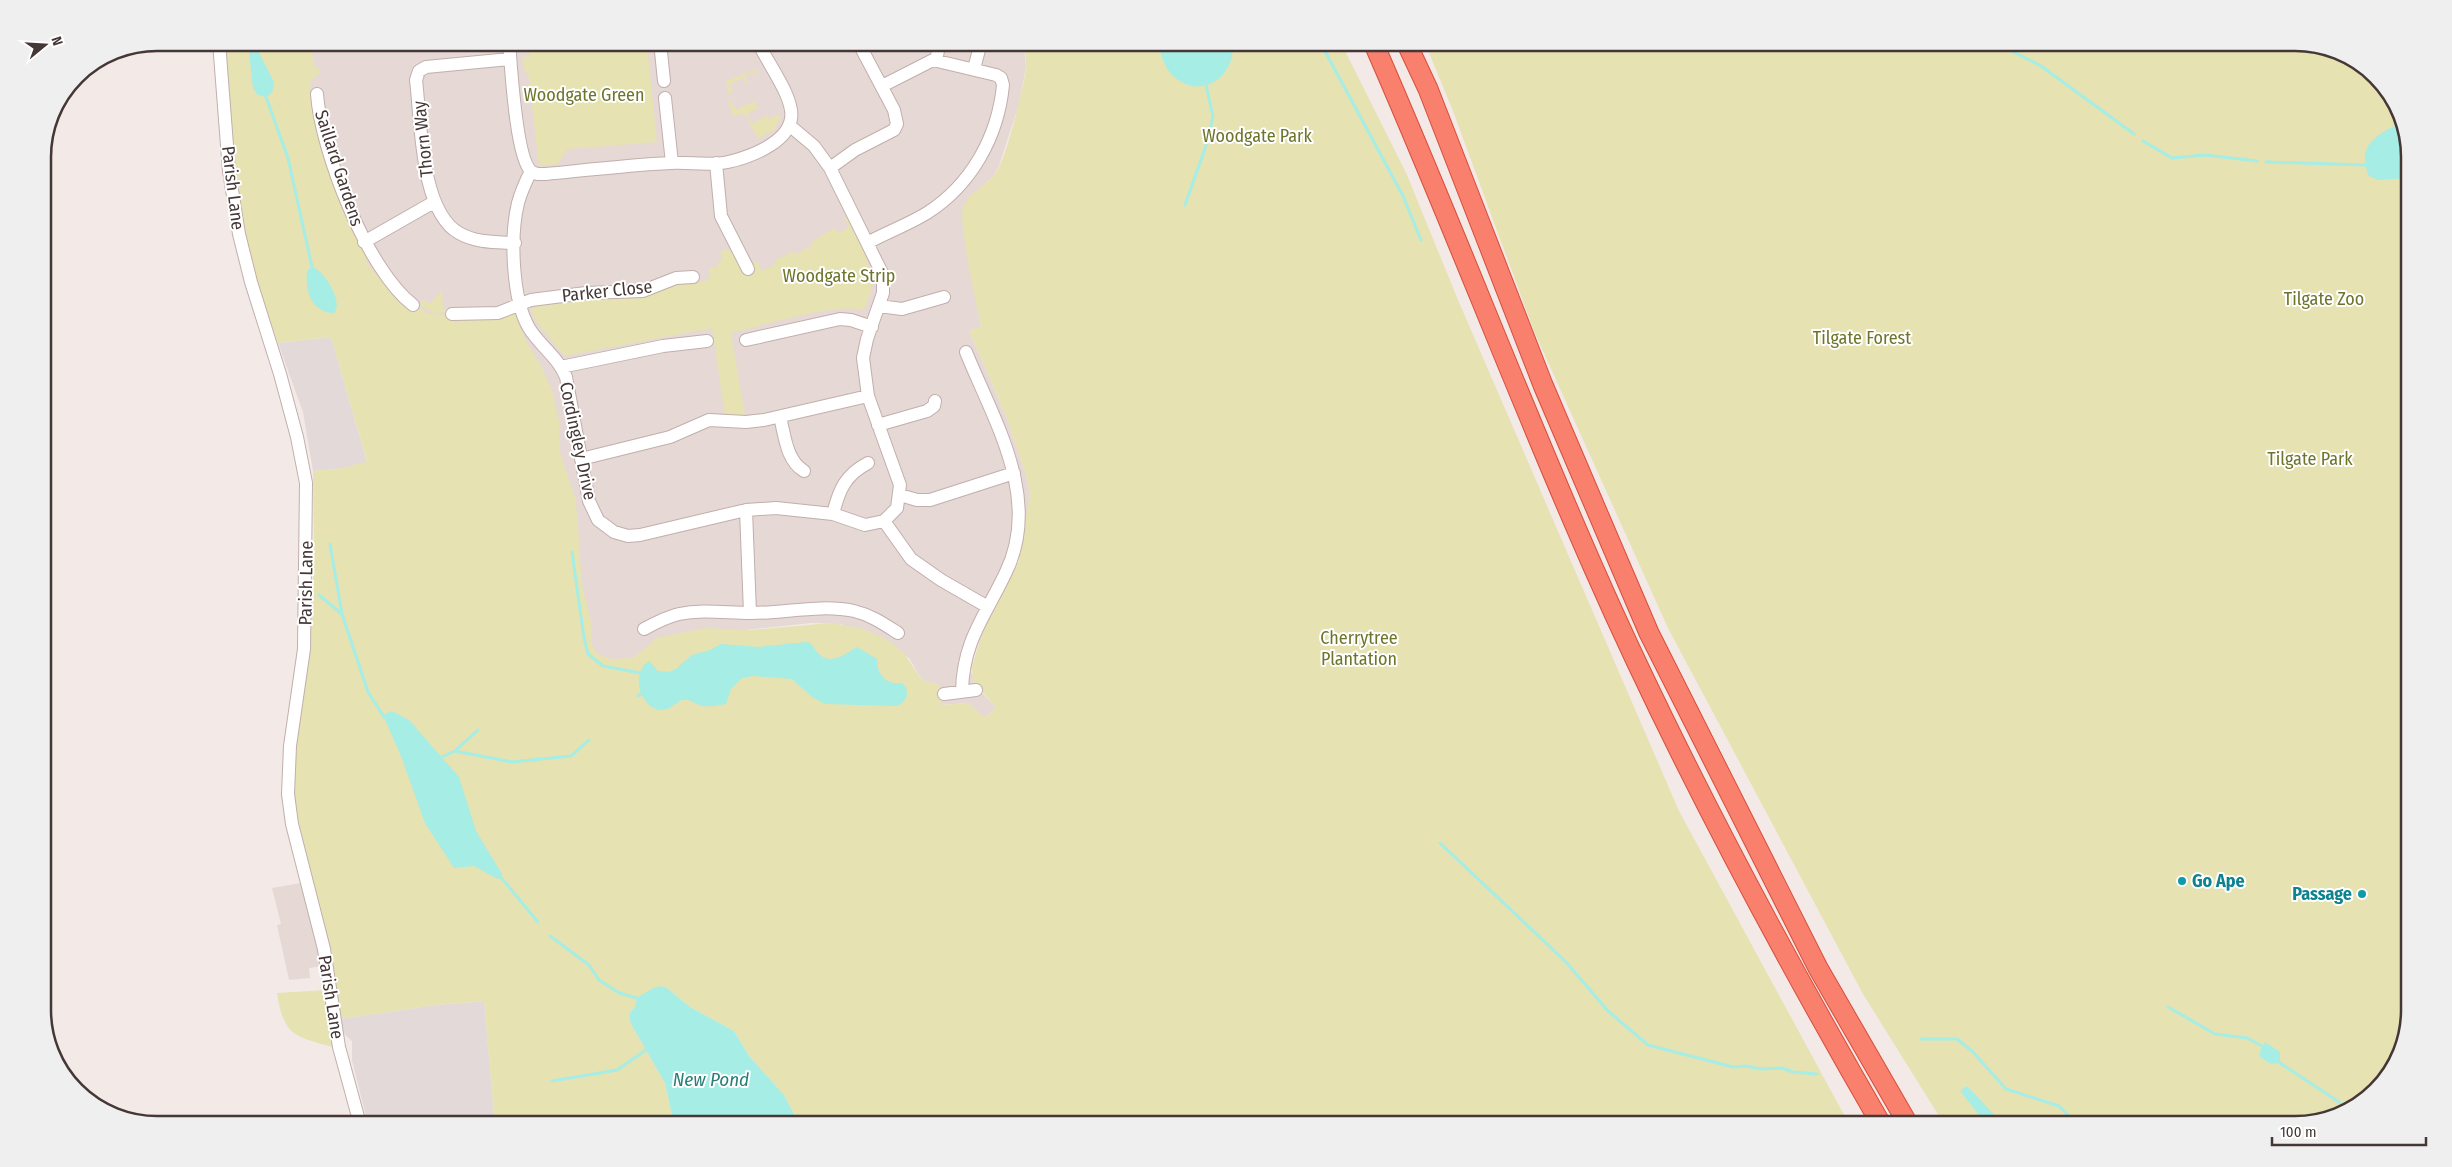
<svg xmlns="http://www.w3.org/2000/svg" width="2452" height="1167" font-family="'Fira Sans Condensed',sans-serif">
<rect width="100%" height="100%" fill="#f3e9e7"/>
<!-- residential -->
<path fill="#e6d8d5" d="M299,43H1024L1026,67L1019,104L999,166L994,175L968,200L963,209L965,240L981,328L969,330L1006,416L1026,475L1030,494L1028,518L1016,568L983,630L974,657L971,672L980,691L996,707L985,718L968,703L941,705L939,685L922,680L909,658L841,624L811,623L745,630L639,653L634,658L577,664L402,333L350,258L304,100Z
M301,883L324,966L309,968L310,978L289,980L277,925L281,924L272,888Z"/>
<!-- industrial -->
<path fill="#e2d9d8" d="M331,337L367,462L344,468L313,471L303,412L278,343Z
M484,1001L495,1124H373L366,1116L352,1060V1041L342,1032L339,1019L436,1005Z"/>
<!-- green -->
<path fill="#e6e2b1" d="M552,42L647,43L657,142L567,149L558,164L539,166L528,73H525L522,57L530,56V49L539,48V44Z
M223,43H311L314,68L319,67L320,73L310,82L311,95L367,255L366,261L377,276L382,277L415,306L429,314L450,315L451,321L498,317L514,311L524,337L543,370L552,391L559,422L560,452L576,501L582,585L591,621L592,644L595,652L610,659L634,658L656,638L705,628L750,630L832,623L864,629L888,640L904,653L922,680L939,685L941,705L968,703L985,718L996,707L973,682L972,667L983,630L1019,561L1030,494L1026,475L1006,416L969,330L981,327C977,305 958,225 963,207C968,194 986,185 995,174C1006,160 1023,89 1026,69C1027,61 1025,51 1024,43H1341L1407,175L1458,300L1679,811L1849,1124H799L784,1095L749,1056L734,1031L690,1007L667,988L635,1007L629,1014L631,1024L665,1083L674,1124H495L484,1001L436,1005L339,1019L294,798L296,737L308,665L311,630L314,550L313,471L344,468L367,461L331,337L278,343C265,309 254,275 246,240C231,176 229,108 223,43Z
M1425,43H2294L2339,51L2390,93L2409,150V1009L2401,1054L2359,1105L2295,1124H1944L1863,994L1668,628L1534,331L1453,111Z
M756,69L759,78L754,72L745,76L749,83L747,84L743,78L729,85L733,92L728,95L736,110L754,101L758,108L747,114L752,124L767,116L769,119L778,114L780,117L775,129L758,139L745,114L732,116L726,81Z
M846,216C862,247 882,276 864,310C836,302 762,326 731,333L745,416H725L712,328L564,356L535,320L531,309L547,302L550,305C561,304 585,295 592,297C601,299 610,302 619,297L659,292L673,284L710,280L709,268L718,267V262L722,261L721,250H732L737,255L736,260L740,268L751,276L752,263L757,261L762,271L776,264L774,261L793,251L796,254L813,245L811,242L835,228L838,233L849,227L844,217Z
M440,292H442L443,309L450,308L451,312L434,313L419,305L424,299L430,304Z
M327,990L335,1048C296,1036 284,1038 277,993Z"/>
<!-- water -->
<path fill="#a5ede5" d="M1157,43H1233C1235,79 1199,102 1171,74C1164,66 1161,53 1157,43Z
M256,47L274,82L272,93L266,97L258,95L253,88L249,53L250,49Z
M2400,123L2409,150V178L2378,180L2369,176C2356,146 2376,135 2400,123Z
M312,267C324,270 344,302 334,313C311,313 305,290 307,271Z
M806,642C813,643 813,647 817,652C830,667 845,654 857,647L877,659C877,674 885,685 902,683C911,690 907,703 896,706L825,704L812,697L792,679L753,676L742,678L731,689L726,704C719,705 709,707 702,706C697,705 693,701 688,700C679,698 675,706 667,709C652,714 640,698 639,684C638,675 641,666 649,661L658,671L669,672L676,669L692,655L710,650L721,644L758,647Z
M392,711L409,720L459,777L476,831L502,874L498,879L474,866L454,868L425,823L401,756L383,715Z
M660,986L667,988L690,1007L734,1031L749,1056L784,1095L799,1124H674L665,1083L631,1024L629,1014L635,1007L637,998L653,988Z
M2265,1042L2280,1052V1063L2271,1064L2260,1057V1051Z
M1967,1086L2003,1124H1987L1983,1120L1960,1091Z"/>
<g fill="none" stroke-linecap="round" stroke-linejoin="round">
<!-- stream -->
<path stroke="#a5ede5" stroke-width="3" d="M252,42L253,47
M1320,42L1403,196L1421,240
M1994,42L2041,66L2134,134
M266,97L288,158L312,267
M2143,141L2172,158L2205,155L2257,161
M2266,162L2365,165
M1185,205L1207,143L1213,117L1206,85
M330,544L342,614
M572,552L584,638L588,654L603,666L640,673
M319,595L342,614L368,692L384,717
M638,696L641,694
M455,751L478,730
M439,758L455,751L512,762L571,756L589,740
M1440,843L1566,962L1608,1011L1648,1045L1733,1067L1746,1066L1761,1069L1782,1068L1793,1072L1817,1074
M499,875L538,922
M550,936L589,965L599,980L619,993L637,998
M2168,1007L2215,1034L2247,1038L2262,1046
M1921,1039H1957L1972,1051L2006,1089L2059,1106L2074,1121L2087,1124
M2280,1063L2348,1108
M552,1081L617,1070L646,1050"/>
<!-- minor casing -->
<g stroke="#c1afac" stroke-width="14">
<path id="minor" d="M219,42L229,171L239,234L251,282L280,374L297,437L306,483L304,649L290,746L288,794L292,824L324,949L339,1047L360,1124
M509,42C511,66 516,158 531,171C535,175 540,174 546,174C587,170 629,165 671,163C690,162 710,166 728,162C750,157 787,143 791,119C795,98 767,63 758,42
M660,42L664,81
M510,59L426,67L419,71L416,80C421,120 420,211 459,233C476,243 496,242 515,243
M936,60L940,42
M974,69L981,42
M317,94C321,151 367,270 413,305
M665,98L672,163
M716,163L721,216L748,269
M830,168L855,150L894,130L897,124L894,110L858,42
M531,171C526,181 521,192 518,203C510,236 512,299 529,328C540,346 558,357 566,377L589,501L598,520L614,532L628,536L640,535L746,510L776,508L833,514L865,525L884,521L897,508L900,485L868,396L863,358L867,339L883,293V275L830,168L814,146L789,125
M364,242L434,202
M869,242C888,232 909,224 927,213C971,185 998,137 1003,85L1001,78L996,75L933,60L882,86
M879,306L902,309L944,297
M452,314L498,313L531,300L586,293L643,291L676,278L693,277
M746,340L840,319L851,320L872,327
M561,367L663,346L707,341
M780,417C785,436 786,460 804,471
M878,425L927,411L934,406L935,401
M581,459L670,437L709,420L746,422L764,420L868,396
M900,495L917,500H930L1014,473
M746,510L750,613
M833,514C839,490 845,475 868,463
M884,521L911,559L941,580L988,607
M644,629C655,623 666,617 679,614C703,609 726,613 751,613C785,613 821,604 854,611C871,615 884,624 898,633
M962,691C963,640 986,615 1006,572C1042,498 994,421 966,352
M944,694L976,690"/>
</g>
<!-- highway casing -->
<g stroke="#d84d3c" stroke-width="21">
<path id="highway" d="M1373,42C1450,217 1517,395 1594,569C1678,760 1777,944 1881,1124
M1406,42L1428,89L1543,385L1649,633L1818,968L1908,1124"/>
</g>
<!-- minor -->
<use href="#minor" stroke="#fff" stroke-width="12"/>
<!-- highway -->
<use href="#highway" stroke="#f9806c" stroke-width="19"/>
</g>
<!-- markers -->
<g fill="#0f9aa8" stroke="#fff" stroke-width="2">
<circle cx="2182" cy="881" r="5"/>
<circle cx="2362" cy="894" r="5"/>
</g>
<g text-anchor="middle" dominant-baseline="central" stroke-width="4" stroke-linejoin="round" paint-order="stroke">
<!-- park labels -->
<g font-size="18" fill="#6e752b" stroke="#fff">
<text x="584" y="95">Woodgate Green</text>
<text x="1257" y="136">Woodgate Park</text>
<text x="839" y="276">Woodgate Strip</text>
<text x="2324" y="299">Tilgate Zoo</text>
<text x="1862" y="338">Tilgate Forest</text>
<text x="2310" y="459">Tilgate Park</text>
<text x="1359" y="638">Cherrytree<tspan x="1359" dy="21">Plantation</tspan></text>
</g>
<!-- street labels -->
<g font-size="18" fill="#453736" stroke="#fff">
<text transform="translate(423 139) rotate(-96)">Thorn Way</text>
<text transform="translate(339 168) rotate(72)">Saillard Gardens</text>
<text transform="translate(233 188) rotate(83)">Parish Lane</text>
<text transform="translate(607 291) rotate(-6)">Parker Close</text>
<text transform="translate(578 441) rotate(78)">Cordingley Drive</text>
<text transform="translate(306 583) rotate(-89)">Parish Lane</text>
<text transform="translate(331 997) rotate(81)">Parish Lane</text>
</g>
<!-- culture labels -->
<g font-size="18" font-weight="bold" fill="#0d838f" stroke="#fff" text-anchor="start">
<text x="2192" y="881">Go Ape</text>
<text x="2352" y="894" text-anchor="end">Passage</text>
</g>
<!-- water labels -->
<g font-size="19" font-style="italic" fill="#297e76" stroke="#fff">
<text x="711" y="1079">New Pond</text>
</g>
</g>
<!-- crop -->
<path d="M0 0H2452V1167H0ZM157 51H2295A106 106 0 0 1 2401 157V1010A106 106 0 0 1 2295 1116H157A106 106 0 0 1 51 1010V157A106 106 0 0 1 157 51Z" fill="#f0efef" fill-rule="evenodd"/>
<path fill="none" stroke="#453736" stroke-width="2.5" d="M157 51H2295A106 106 0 0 1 2401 157V1010A106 106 0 0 1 2295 1116H157A106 106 0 0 1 51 1010V157A106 106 0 0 1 157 51Z"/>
<!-- north arrow -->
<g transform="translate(45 45) rotate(72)" stroke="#ffffff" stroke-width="4" paint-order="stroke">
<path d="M0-4L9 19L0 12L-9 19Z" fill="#453736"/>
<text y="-8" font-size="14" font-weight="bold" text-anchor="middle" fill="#453736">N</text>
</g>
<!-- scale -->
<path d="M2272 1137v8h154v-8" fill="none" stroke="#453736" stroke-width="2.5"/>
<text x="2280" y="1137" font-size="15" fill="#453736" stroke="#ffffff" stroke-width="4" paint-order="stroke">100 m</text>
</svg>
